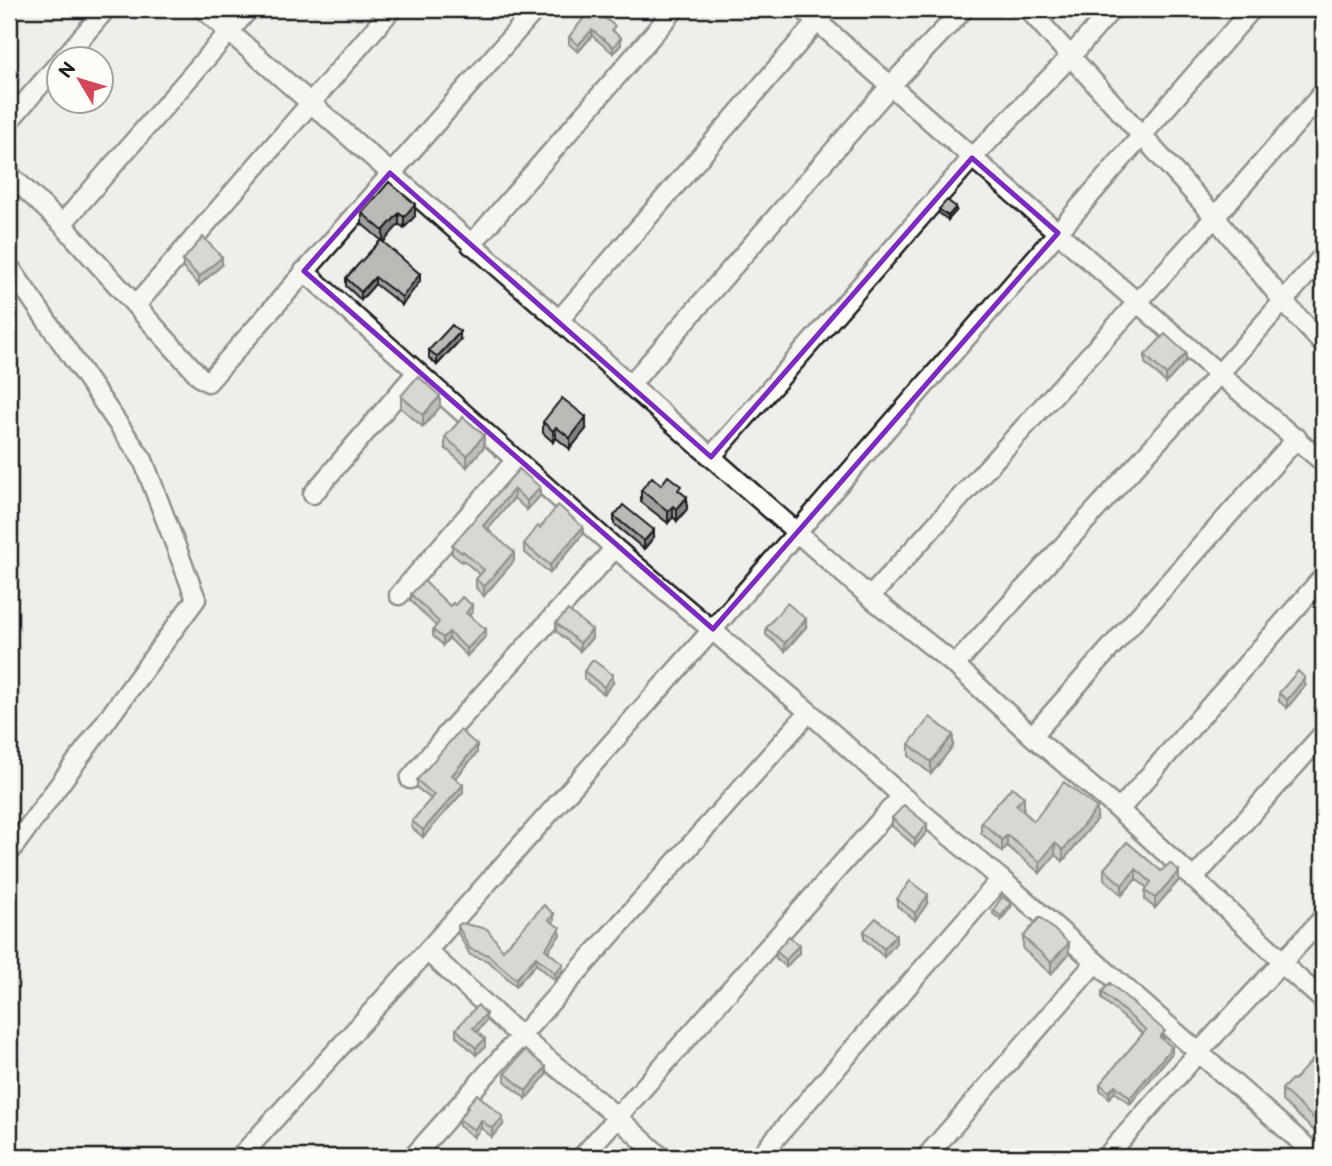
<svg xmlns="http://www.w3.org/2000/svg" width="1332" height="1166" font-family="'Balsamiq Sans',sans-serif">
<rect width="100%" height="100%" fill="#f0eeea"/>
<filter id="ink" filterUnits="userSpaceOnUse"><feTurbulence type="fractalNoise" baseFrequency=".0143" numOctaves="2"/><feDisplacementMap in="SourceGraphic" scale="14" xChannelSelector="R" yChannelSelector="G"/><feConvolveMatrix kernelMatrix="1 2 1 2 8 2 1 2 1" color-interpolation-filters="sRGB"/></filter>
<g filter="url(#ink)">
<g fill="none" stroke-linecap="round" stroke-linejoin="round">
<!-- minor casing -->
<g stroke="#1c1c1c" stroke-width="23">
<path id="minor" d="M203,9L559,320L630,385L870,597L955,665L1032,736L1119,810L1284,962
M803,9L1219,374L1323,462
M1028,9L1215,217L1283,301L1323,344
M62,60L106,9
M9,121L60,62
M9,174L62,224L201,378L208,382L536,9
M62,224L249,9
M471,245L675,9
M9,266L143,460L196,599L9,853
M304,271L615,548L809,712L902,796L1001,879L1318,1157
M136,305L392,9
M559,320L828,9
M630,385L892,84L964,9
M711,457L972,158L1071,56L1112,9
M313,494L417,372
M399,595L516,460
M870,597L1215,217L1323,93
M955,665L1219,374L1323,256
M1032,736L1297,438
M410,779L447,734L615,548
M1119,810L1323,577
M1193,879L1323,734
M427,951L520,1036L617,1117L661,1157
M1282,964L1323,1000
M240,1157L427,951L713,629L1252,9
M413,1157L809,712
M582,1157L902,796
M759,1157L1001,879
M926,1157L1095,963
M1106,1157L1198,1053L1323,918"/>
</g>
<!-- minor -->
<use href="#minor" stroke="#fdfcf7" stroke-width="18"/>
</g>
<!-- wall -->
<path fill="#a1a09d" stroke="#1c1c1c" stroke-width="2" d="M591,9L615,33L621,45L613,53L592,36L578,52L569,44V37Z
M389,182L415,216L404,228L399,224L383,242L420,281L402,305L375,284L361,300L346,286V278L381,240L362,224V213Z
M939,209L956,211L948,220L939,213Z
M183,260L222,265L199,285L183,268Z
M460,340L437,365L429,358V350Z
M1145,355L1186,361L1166,383L1145,363Z
M401,396L440,407L423,427L401,408Z
M543,422L586,429L570,449L556,438L553,442L543,433Z
M445,437L484,447L467,467L445,448Z
M519,469L540,496L527,510L514,498L488,529L514,561L484,596L476,588V579L480,575L463,560L462,562L452,554V545Z
M641,490L681,493L687,509L677,521L673,517L668,523L641,502Z
M614,516L654,537L644,549L614,524Z
M540,528L583,534L550,573L524,552V544Z
M411,594L450,606L455,605L472,612L469,615L486,636L467,656L449,638L443,645L433,636V630L436,626L411,601Z
M556,623L592,638L580,651L556,631Z
M806,627L785,651L766,635V628Z
M584,671L613,683L604,694L584,679Z
M1305,686L1287,708L1279,701V693Z
M909,744L953,746L931,774L909,756Z
M477,753L456,778L463,792L423,837L412,828V821L431,799L417,788V780Z
M1024,808L1022,810L1034,821L1097,819L1063,861L1055,855L1040,873L1007,846L1002,852L981,833V822Z
M892,818L927,832L915,846L892,826Z
M1127,842L1161,871L1179,880L1155,908L1145,900V891L1147,888L1136,879L1122,895L1104,879V869Z
M897,899L928,903L915,920L897,906Z
M1011,907L1001,920L993,914V910Z
M554,921L552,922L560,935L548,951L563,970L555,980L536,964L516,986L488,961L470,955L458,933V926L503,950Z
M864,931L896,943L884,957L864,939Z
M1023,937L1069,954L1051,974L1023,949Z
M776,951L799,953L786,967L776,958Z
M1102,992L1165,1038L1163,1040L1172,1053L1130,1104L1115,1092L1109,1098L1100,1090V1084L1143,1034L1102,999Z
M486,1021L477,1032L485,1047L476,1055L456,1036V1029Z
M1323,1061V1139L1282,1101V1089Z
M505,1073L546,1075L526,1099L505,1081Z
M466,1107L503,1125L492,1137L481,1128L474,1137L459,1126V1119L466,1110Z"/>
<!-- shaded-wall -->
<path fill="#83827f" stroke="#1c1c1c" stroke-width="2" d="M592,30V36L578,52V45Z
M621,38V45L613,53V47Z
M415,204V216L404,228V217Z
M956,207V211L948,220V216Z
M399,213V224L383,243V231Z
M222,257V265L199,285V277Z
M420,274V281L402,305V297Z
M375,277V284L361,300V292Z
M460,332V340L437,365V357Z
M1186,353V361L1166,383V375Z
M440,396V407L423,427V415Z
M586,417V429L570,449V438Z
M556,427V438L553,442V431Z
M484,435V447L467,467V456Z
M540,487V496L527,510V501Z
M514,489V498L483,535V526Z
M687,497V509L677,521V509Z
M673,506V517L668,523V511Z
M583,527V534L550,573V565Z
M654,530V537L644,549V541Z
M514,552V561L484,596V587Z
M472,605V612L466,619V613Z
M806,619V627L785,651V643Z
M486,629V636L467,656V649Z
M592,630V638L580,651V643Z
M449,632V638L443,645V638Z
M613,675V683L604,694V687Z
M1305,678V686L1287,708V700Z
M953,735V746L931,774V762Z
M477,745V753L452,782V775Z
M463,785V792L423,837V830Z
M1024,797V808L1016,817V805Z
M1097,808V819L1063,861V850Z
M927,824V832L915,846V839Z
M1007,835V846L1002,852V840Z
M1055,843V855L1040,873V862Z
M1136,869V879L1122,895V885Z
M1179,871V880L1155,908V898Z
M928,895V903L915,920V913Z
M1011,903V907L1001,920V916Z
M554,914V921L549,926V920Z
M560,928V935L545,955V949Z
M896,935V943L884,957V949Z
M1069,943V954L1051,974V962Z
M799,945V953L786,967V960Z
M536,957V964L516,986V979Z
M563,964V970L555,980V973Z
M486,1014V1021L473,1036V1028Z
M485,1039V1047L476,1055V1048Z
M1172,1047V1053L1130,1104V1098Z
M546,1067V1075L526,1099V1091Z
M1115,1085V1092L1109,1098V1092Z
M503,1117V1125L492,1137V1129Z
M481,1120V1128L474,1137V1130Z"/>
<!-- building -->
<path fill="#bbbab6" stroke="#1c1c1c" stroke-width="2" d="M591,9H593L615,26L612,30L621,38L613,47L592,30L578,45L569,37Z
M389,182L415,204L404,217L399,213L383,231L362,213Z
M947,200L956,207L948,216L939,209Z
M203,237L222,257L199,277L183,260Z
M381,240L420,274L402,297L375,277L361,292L346,278Z
M452,325L460,332L437,357L429,350Z
M1165,334L1186,353L1166,375L1145,355Z
M418,376L440,396L423,415L401,396Z
M562,398L586,417L570,438L556,427L553,431L543,422Z
M463,417L484,435L467,456L445,437Z
M519,469L540,487L527,501L514,489L483,526L514,552L484,587L476,579L484,570L463,551L462,553L452,545Z
M668,476L681,486L678,490L687,497L677,509L673,506L668,511L641,490L652,477L661,485Z
M558,505L583,527L550,565L524,544L538,526L540,528Z
M623,505L654,530L644,541L614,516Z
M424,581L450,606L453,603L455,605L462,597L472,605L466,613L486,629L467,649L449,632L443,638L433,630L439,622L411,594Z
M787,603L806,619L785,643L766,628Z
M568,610L592,630L580,643L556,623Z
M593,660L613,675L604,687L584,671Z
M1298,671L1305,678L1287,700L1279,693Z
M930,717L953,735L931,762L909,744Z
M460,730L477,745L452,775L463,785L423,830L412,821L434,795L417,780Z
M1064,782L1097,808L1063,850L1055,843L1040,862L1007,835L1002,840L981,822L1012,787L1024,797L1016,805L1034,821Z
M904,805L927,824L915,839L892,818Z
M1127,842L1161,871L1170,863L1179,871L1155,898L1145,891L1151,882L1136,869L1122,885L1104,869Z
M910,881L928,895L915,913L897,899Z
M1002,897L1011,903L1001,916L993,910Z
M544,905L554,914L549,920L560,928L545,949L563,964L555,973L536,957L516,979L488,955L470,949L458,926L461,923L487,929L503,950Z
M1040,917L1069,943L1051,962L1023,937Z
M876,918L896,935L884,949L864,931Z
M789,936L799,945L786,960L776,951Z
M1110,983L1165,1031L1160,1037L1172,1047L1130,1098L1115,1085L1109,1092L1100,1084L1146,1030L1102,992Z
M478,1005L486,1014L473,1028L485,1039L476,1048L456,1029Z
M525,1050L546,1067L526,1091L505,1073Z
M1317,1055L1323,1061V1127L1282,1089L1292,1079L1294,1080Z
M477,1094L503,1117L492,1129L481,1120L474,1130L459,1119L468,1108L466,1107Z"/>
</g>
<!-- marked area -->
<path d="M0 0H1332V1166H0ZM972,158L1058,233L713,629L304,271L390,173L711,457Z" fill="#f0eeea" fill-opacity=".55" fill-rule="evenodd"/>
<path fill="none" stroke="#7b2cbf" stroke-width="5" stroke-linejoin="round" d="M972,158L1058,233L713,629L304,271L390,173L711,457Z"/>
<!-- margin -->
<rect width="1332" height="1166" fill="none" stroke="#fdfcf7" stroke-width="35"/>
<rect x="18" y="18" width="1297" height="1131" fill="none" stroke="#1c1c1c" stroke-width="2.5" filter="url(#ink)"/>
<!-- north arrow -->
<g transform="translate(80 80) rotate(308)"><circle r="33" fill="#fdfcf7" stroke="#a3a29f" stroke-width="2"/>
<path d="M0-5L12 26L0 18L-12 26Z" fill="#d1495b"/>
<text y="-10" font-size="19" font-weight="bold" text-anchor="middle" fill="#1c1c1c">N</text>
</g>
</svg>
